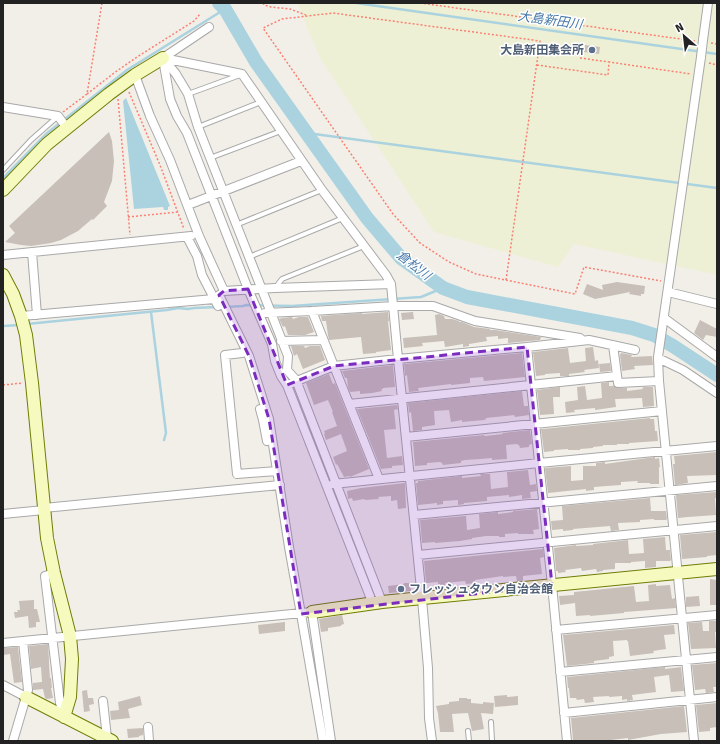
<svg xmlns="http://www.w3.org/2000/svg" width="720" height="744" font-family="'Fira Sans','Noto Sans JP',sans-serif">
<rect width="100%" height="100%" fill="#f2efe9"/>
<!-- farmland -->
<path fill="#eef0d5" d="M297,3H717V275L574,244L558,267L434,232L320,58Z"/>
<!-- water -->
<path fill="#aad3df" d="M126,98L170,206L168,207V210H164L163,207L134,209L123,101Z"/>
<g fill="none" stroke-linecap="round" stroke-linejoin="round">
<!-- stream -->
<path stroke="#aad3df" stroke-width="2.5" d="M356,3L717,54
M307,133L717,188
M3,178L46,134L127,70L225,9
M226,307L243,306L246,305L292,306L421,297L443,288
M151,312L166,433L164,440
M27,324L167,310L178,308L188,309L194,308L217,307
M3,326L20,325"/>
<!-- river -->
<path stroke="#aad3df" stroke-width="14" d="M219,3L225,9L256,62L367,218L401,258L443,288L467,297L632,328L654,335L673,346L717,375"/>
</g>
<!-- building -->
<path fill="#c7bfb8" d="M585,45L600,47L599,54L584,52Z
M109,132L112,141L114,161L112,181L104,202L107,206L93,220L92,219L78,231L61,240L51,243L31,246L21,245L5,242L15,233L9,226Z
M617,282L645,286L644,294H641V296L629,294L630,292L595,299L583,294L587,284L603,290L602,285Z
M388,312L389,321H388L391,350L376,352V353L363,354L361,337L329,340L328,335L326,321H322L321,316L362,313V314Z
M413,312L414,319L402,320L401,313Z
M439,314L444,316L445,319H452L459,321V322H462L474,327L490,329V330H495L541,337L540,340L508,343V338L498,339V336L486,337L487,341L469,344V346L463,347V344L445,347L444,341L422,343L423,346L404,348L403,338L437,335L435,315Z
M292,317L293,319L299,317H308L314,332L305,335H288L285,326L283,327L279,319L282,318Z
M700,320L717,329V337L706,335L703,340L694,333Z
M291,346H304L305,348L310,346H320L325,360L303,369L297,354L294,356Z
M593,347L595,361L598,360L599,368L584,370L585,372L569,374V376H560V373L545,374V375L536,376L533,352L568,348L570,363L586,361L585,348Z
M522,353L525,377L484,381L483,377L470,378V383L451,385V384L418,388L419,391L409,392L407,375L405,376L404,364Z
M621,353L632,355L631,357L652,356L653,365L634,366L635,369L622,371L620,355Z
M610,363L611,371L600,372L599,364Z
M393,365L395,387L383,388V389H381L382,391L372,393L360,394V391L350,392L348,387L347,378H345L342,371Z
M329,374L333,384L335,383L370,471L369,469L350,477V476L344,477L337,464L336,465L333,457L347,451L341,434L326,440L324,434H325L324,431L337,426L332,412H333L328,400L314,405L306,383Z
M609,382V386H614L618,388H627V391L643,389L642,388L644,387H653L654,406L643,407L642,398L615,399L616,407L595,410V408L574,410L575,412L566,413L565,402L578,400L577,387L585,386L587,400L602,398L601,383Z
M560,387V397H553L554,414L540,415L537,390Z
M522,391L524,406H528L529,415L515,417L514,415L486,418V419L484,420L462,422V420L451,422L449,410L434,411L435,425L422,427V430L413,431L411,412L409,413L408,403Z
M397,405L398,409L394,410L396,429L384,430L387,458L402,456L403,465L392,466V468H390L381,469L357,409Z
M650,418V419H654L655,431H657L658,441L629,443V444H617V445H603V446L593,447V448L580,449V450H568V449L554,450V451L544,452L541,429H543Z
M530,430L532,444L529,445V447L520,448L519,445H518L517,444L506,445L507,459L492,460V458L481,459L465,460L461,461V463L443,465L442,463L440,462L427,463V465L415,466L413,442L484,435L485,436L503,434L502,433Z
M717,452V475L687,476L688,483L675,485L673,464H675L674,456Z
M655,457V459L659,458L660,467H659V484H650V483H637L638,481L621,482V485L594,487V490L586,491V489L548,493L545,468L571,466V481L583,480V466H596V463L605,462V464Z
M528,470L530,485L536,484L537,491L530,492L531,498L522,499V495L509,497V495L487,497V501L464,503V504L458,505V500L443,501V504L437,505V503L418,505L416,483H418V481L462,476V478L481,476L480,474H490L491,489L508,487L507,474V472Z
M405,483L406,508L398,509L397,500L391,501V496L378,497L379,499L365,500L364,499L353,501L352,498L348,499L347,491L361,488Z
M717,492V498H715L716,515L688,517L678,518L676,495Z
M650,498L651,511H666L667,519L666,520H654V519L640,520V522L618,523L619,530L611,531L610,526L573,529V530L563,531V529L552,530L551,521L563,520L562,506Z
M537,509L539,529L533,530L534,534H518V533L505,534V537H499V536H486L472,538V539L460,541L435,543V542L422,543L420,520L465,516H466L467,530L480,528L479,514L498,512V514L513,512V511Z
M717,532V555L707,556V557L682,559L680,535Z
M665,537L666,550H670L671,560L670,561H656V567L645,568V561L631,562V563H615V569L603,570V571L597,572L596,569L582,571L581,568L565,570L566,572L558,573V571H556L554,548L576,545V546L593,545V544L628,540L629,554L644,553L643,539Z
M543,549L544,557L540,558L542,574L523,576V581H517L516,576L503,577V576L475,580V583L466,584L465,581L445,583V585L438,586V582L426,583L424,561Z
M710,579L717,580V605H710Z
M404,583H410L411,591L389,593L388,586L404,584Z
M656,584V586L670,585L672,599L675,598L676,608L638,611L624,612V613L590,616V615L576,616L575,603L560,605L559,596L574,595V592L634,586L636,602L649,601L648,585Z
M699,596L700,606L686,607V597Z
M34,600V609H37L40,622H36V627L29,628L28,616L15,618L14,612H18L17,610H20L19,601Z
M342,615L344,624L341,625V626L328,628V631L321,632L319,619Z
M709,621H717V632H715L716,648L691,649L688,623L702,622L703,631H709Z
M285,622V631L259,634L258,625Z
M674,625L675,634L664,635L666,649L653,651L654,653L630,656L628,641H627V640L613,641L614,656L609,657V659L594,661V663L567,666L563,635Z
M48,644L49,660V664L50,678H51L52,688H51L53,698L47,699L45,698L43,689L33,690V683L42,682L41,667L31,669L29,646Z
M18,647L22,682L14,683L10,654L3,655V648Z
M717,663V687H713L714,692L706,693L705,689L695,690L692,665Z
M665,667V669L681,667L684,691H683L671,692L669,675L654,677L656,692L632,695L633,700L627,701V699L622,700V696L609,697V696L593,697L594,702L585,703L584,699L577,700L576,698H570L569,688H568L567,677Z
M87,690L88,698H93L94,704L89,705L90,711L84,712L82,691Z
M507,695V697L518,696V705L495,707L494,696Z
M140,696L142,705L128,709L130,718L111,720L110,711L119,710L118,702Z
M459,698H467V699H471V703L483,704V702L494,703L493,714L481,713L484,729L472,731L468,713L452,714L454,732H440L438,713L436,706L449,704V702L459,701Z
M717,703V727L710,728V731L699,732L696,705Z
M684,706L687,732L661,734L628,740V738L602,741H601L600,740L589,741H573L571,718Z
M143,728V735L139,736V737L128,738L127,729Z"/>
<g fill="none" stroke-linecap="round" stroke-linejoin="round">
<!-- lane casing -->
<g stroke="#a9a9a9" stroke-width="6">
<path id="lane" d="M188,94L240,75
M198,127L261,102
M210,158L281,131
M3,170L31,140L57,117
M236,225L322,190
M249,257L343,218
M275,288L282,279L364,246
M491,722L492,741
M468,731L469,741"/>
</g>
<!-- street casing -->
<g stroke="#a9a9a9" stroke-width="10">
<path id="street" d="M703,40L708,3
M163,58L242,74L322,190L386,275L391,284L398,359L527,347L589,340L635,350
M163,58L176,74L188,94L198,127L288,356L287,370L296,380L382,602
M163,58L209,27
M163,59L170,99L177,116L187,133L248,289L272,344L275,361L281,376L287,385L373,604
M135,75L150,116L170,160L199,236L224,291L275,288L391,284
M3,107L58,116L67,128
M188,205L301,161
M187,237L197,256L202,275L218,306
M32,252L37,315
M3,255L191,236
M668,292L717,304
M219,295L249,356L269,419L289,547L301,614L323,741
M312,311L379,479
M265,313L312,311L394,306H433L475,321L580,338
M21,316L214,299L218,296
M664,318L717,357
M281,341L323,340
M613,345L618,383L659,381
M527,347L552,585L567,741
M242,353L225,355L237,474L277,471
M658,357L701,57
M292,383L334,366L398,359L422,599L428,668L429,718L432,741
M349,404L617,376
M260,409L263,420L267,441
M406,437L662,411
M333,484L539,463L717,446
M44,508L280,485
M3,514L44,510
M414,515L717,486
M418,555L717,526
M54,573L45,576L60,703L64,717
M556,630L717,615
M3,643L312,612L331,741
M560,672L717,657
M3,685L26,697
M103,701L107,738
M564,713L717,697
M148,727L149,741
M13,741L28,690L23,641
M694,741L659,381L658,358L683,370L717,393"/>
</g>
<!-- secondary casing -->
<g stroke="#707d05" stroke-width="14">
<path id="secondary" d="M3,190L47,144L109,94L135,75L163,58
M3,275L13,294L21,316L26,335L32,383L47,538L54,573L70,636L72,659L70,697L64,717
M312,612L382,602L717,569
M26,697L112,741"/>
</g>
<!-- path -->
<path stroke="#fa8072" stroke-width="1.5" stroke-dasharray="2 2" stroke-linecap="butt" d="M263,3L264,5L271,7L290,9L306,15
M420,3L695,41
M711,43L717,44
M580,58L609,62
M709,63L717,65
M537,65L608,75L609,62L691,74
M129,92L160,165L184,229
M87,94L114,73L137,57L194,21L200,14
M118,99L130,235
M63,112L87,94L102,3
M128,217L178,212
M506,280L540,41L333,13L282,19L263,28L393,214L420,243L449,262L476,274L575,294L584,267L661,281
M3,385L23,383"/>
<!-- lane -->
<use href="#lane" stroke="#fff" stroke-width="4"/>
<!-- street -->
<use href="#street" stroke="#fff" stroke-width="8"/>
<!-- secondary -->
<use href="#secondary" stroke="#f7fabf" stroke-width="12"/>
<!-- street-bridge casing -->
<g stroke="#a9a9a9" stroke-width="10" stroke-linecap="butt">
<path id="street-bridge" d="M701,57L703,40"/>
</g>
<!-- street-bridge -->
<use href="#street-bridge" stroke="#fff" stroke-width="8"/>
</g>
<!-- marked area -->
<path fill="#7b2cbf" fill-opacity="0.2" stroke="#7b2cbf" stroke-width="3" stroke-dasharray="8 5" stroke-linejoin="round" d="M248,289L287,385L334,366L527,347L552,585L301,614L269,419L249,356L219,295L224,291Z"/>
<!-- markers -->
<g fill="#5c6f8a" stroke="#fff" stroke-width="1.5">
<circle cx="592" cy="50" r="4"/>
<circle cx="401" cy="589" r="4"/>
</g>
<g text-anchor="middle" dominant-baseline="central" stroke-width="3" stroke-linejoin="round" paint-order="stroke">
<!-- service labels -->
<g font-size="12" font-weight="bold" fill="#4e5e75" stroke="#fff" text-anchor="end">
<text x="584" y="50">大島新田集会所</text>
<text x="409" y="589" text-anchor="start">フレッシュタウン自治会館</text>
</g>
<!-- water labels -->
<g font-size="13" font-style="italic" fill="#4a7aab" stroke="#fff">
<text transform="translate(550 20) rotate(8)">大島新田川</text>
<text transform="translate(414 265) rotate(38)">倉松川</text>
</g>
</g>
<!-- border -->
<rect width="720" height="744" fill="none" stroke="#222222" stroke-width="8"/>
<!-- north arrow -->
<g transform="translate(684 36) rotate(332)" stroke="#ffffff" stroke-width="3" paint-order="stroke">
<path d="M0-3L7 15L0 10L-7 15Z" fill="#222222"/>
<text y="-6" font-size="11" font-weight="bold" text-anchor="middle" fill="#222222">N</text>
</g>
</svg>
